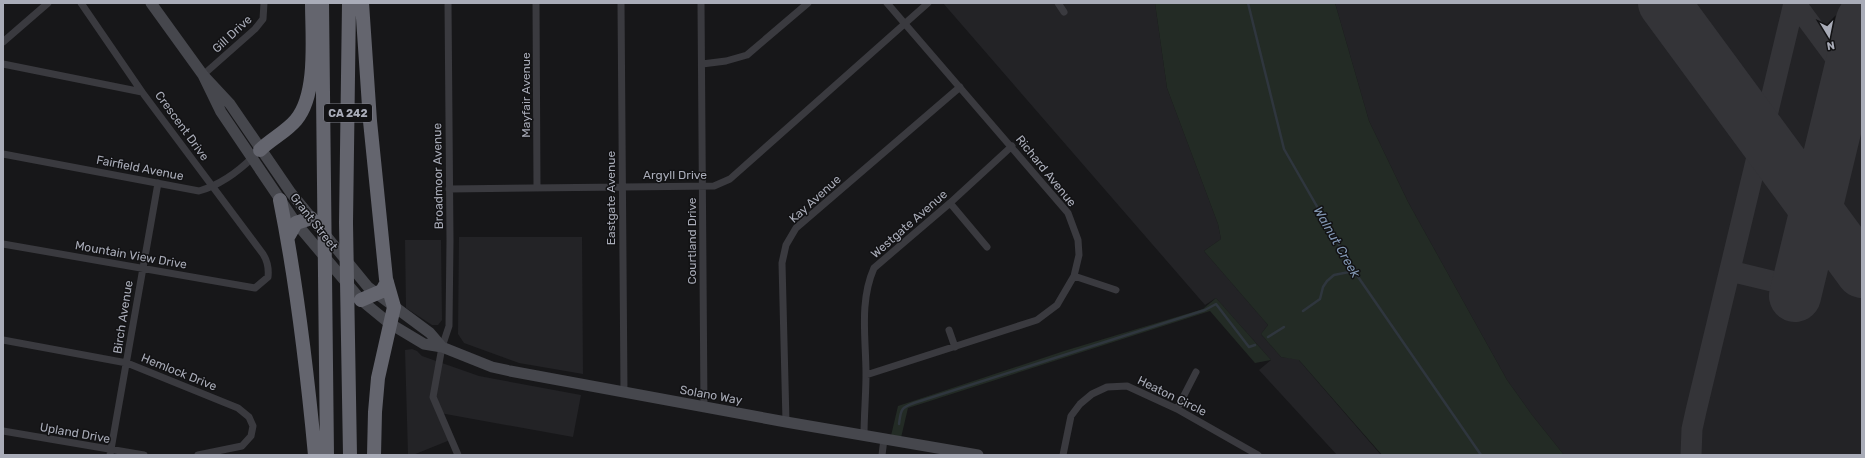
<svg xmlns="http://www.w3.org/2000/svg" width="1865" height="458" font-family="Rubik,sans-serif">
<rect width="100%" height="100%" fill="#171719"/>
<!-- built -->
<path fill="#232326" d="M943,3H1155L1167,88L1218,224L1221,239L1204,251L1268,325L1261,334L1281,357L1298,359L1381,455H1337L1259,370L1271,360L1216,298L1205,305Z
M1335,3H1862V455H1564L1532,415L1507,380L1408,202L1369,121Z
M459,237H582L583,374L519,363L464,343L458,334Z
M405,240H441L442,320L438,325H432L406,308Z
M412,349L417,351L422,356L479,376L581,395L573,437L440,413L450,440L413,455H408L405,350Z"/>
<!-- green -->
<path fill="#232b25" d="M1155,3H1335L1369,121L1408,202L1507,380L1532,415L1564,455H1382L1299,360L1281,357L1261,334L1268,325L1204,251L1221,239L1218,224L1167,88Z
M1216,298L1271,360L1255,363L1210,311L908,408L900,442L890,440L898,406L1064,351L1203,309Z"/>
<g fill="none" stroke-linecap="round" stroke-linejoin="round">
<!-- stream -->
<path stroke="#2f363e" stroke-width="2.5" d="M1248,3L1284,149L1354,271L1481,455
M1303,311L1320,299L1323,287L1327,281L1334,275L1354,271
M1268,337L1284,327
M899,424C901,410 900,408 914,403L1205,310L1216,304L1249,347L1255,345"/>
<!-- taxiway -->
<path stroke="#343438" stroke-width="21" d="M1795,3L1849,76
M1730,271L1797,287
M1691,455L1692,429L1696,411L1794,3"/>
<!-- runway -->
<path stroke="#343438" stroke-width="52" d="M1664,3L1862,272
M1795,296L1862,20"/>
<!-- street -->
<path stroke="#3a3a3f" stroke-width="7" d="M81,3L142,92
M448,3L450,241L449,326L442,347L433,397L458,455
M536,3L537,187
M621,3L624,392
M701,3L704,407
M1058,3L1064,12
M3,42L48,3
M3,64L142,92L263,254C268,262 269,268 268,277L255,288L3,244
M702,64L726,61L747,55L808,3
M203,75L255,29L263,19L264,3
M3,154L199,191C220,185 239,171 254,156
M449,189L714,186L730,179L928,3
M950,203L987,247
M1074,276L1116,290
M949,330L955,347
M3,340L127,363L238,408L249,417L253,426L251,436L242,446L198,455
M866,375L1037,320L1057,305L1074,276L1079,255L1078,240L1068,213L887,3
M1177,409L1196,372
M786,422L782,263L786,245L796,228L960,87
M3,431L144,455
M864,436C864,415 866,395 866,374C866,339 859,302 874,268L950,203L1012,146
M110,455L158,183
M882,455L884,439
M1063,455L1071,416L1080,404L1092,394L1107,387L1127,386L1177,409L1258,455"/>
<!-- secondary -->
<path stroke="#46474d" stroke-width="11" d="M151,3L203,75L230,104L291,193L368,287L430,333L442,347
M203,75L221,112L296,223L361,300L389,323L424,344L442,347L492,367L510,371L786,422L978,455"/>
<!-- highway -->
<path stroke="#64656e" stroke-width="14" d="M322,3L327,455
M349,3L346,223L350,455
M362,3L370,121L386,279L394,307L378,378L375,412L374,455
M260,150C271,139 286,132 296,120C318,94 312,36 312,3
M280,200C297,284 307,370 315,455
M288,237L296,223L311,218
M361,300L382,291L387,282"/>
</g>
<g text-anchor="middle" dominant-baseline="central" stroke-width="3" stroke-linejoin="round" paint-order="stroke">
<!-- shield labels -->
<rect fill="#121214" stroke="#7c7e87" stroke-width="1" x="324" y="104" width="48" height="18" rx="3"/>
<g font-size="11" font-weight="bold" fill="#a9acb8">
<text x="348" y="113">CA 242</text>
</g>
<!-- street labels -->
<g font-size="12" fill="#a9acb8" stroke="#121214">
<text transform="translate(232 34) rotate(-43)">Gill Drive</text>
<text transform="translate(526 95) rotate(-90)">Mayfair Avenue</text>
<text transform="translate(182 126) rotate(54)">Crescent Drive</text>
<text transform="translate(140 168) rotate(11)">Fairfield Avenue</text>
<text transform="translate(1046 171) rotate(51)">Richard Avenue</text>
<text x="675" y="175">Argyll Drive</text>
<text transform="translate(438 176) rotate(-91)">Broadmoor Avenue</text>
<text transform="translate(611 198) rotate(-90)">Eastgate Avenue</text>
<text transform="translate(815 199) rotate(-42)">Kay Avenue</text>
<text transform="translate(314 222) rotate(52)">Grant Street</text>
<text transform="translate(909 224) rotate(-41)">Westgate Avenue</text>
<text transform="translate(692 241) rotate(-90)">Courtland Drive</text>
<text transform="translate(131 255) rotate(10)">Mountain View Drive</text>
<text transform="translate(123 317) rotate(-81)">Birch Avenue</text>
<text transform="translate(179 372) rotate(22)">Hemlock Drive</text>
<text transform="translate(711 395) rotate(10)">Solano Way</text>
<text transform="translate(1172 396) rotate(26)">Heaton Circle</text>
<text transform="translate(75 433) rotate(10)">Upland Drive</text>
</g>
<!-- water labels -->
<g font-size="13" font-style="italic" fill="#8196b2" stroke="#121214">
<text transform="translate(1337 242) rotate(60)">Walnut Creek</text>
</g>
</g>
<!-- border -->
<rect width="1865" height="458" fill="none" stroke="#a9acb8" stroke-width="8"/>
<!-- north arrow -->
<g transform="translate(1829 36) rotate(170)" stroke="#121214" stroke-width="3" paint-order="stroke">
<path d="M0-3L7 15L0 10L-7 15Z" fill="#a9acb8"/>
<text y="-6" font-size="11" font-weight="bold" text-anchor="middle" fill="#a9acb8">N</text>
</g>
</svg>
